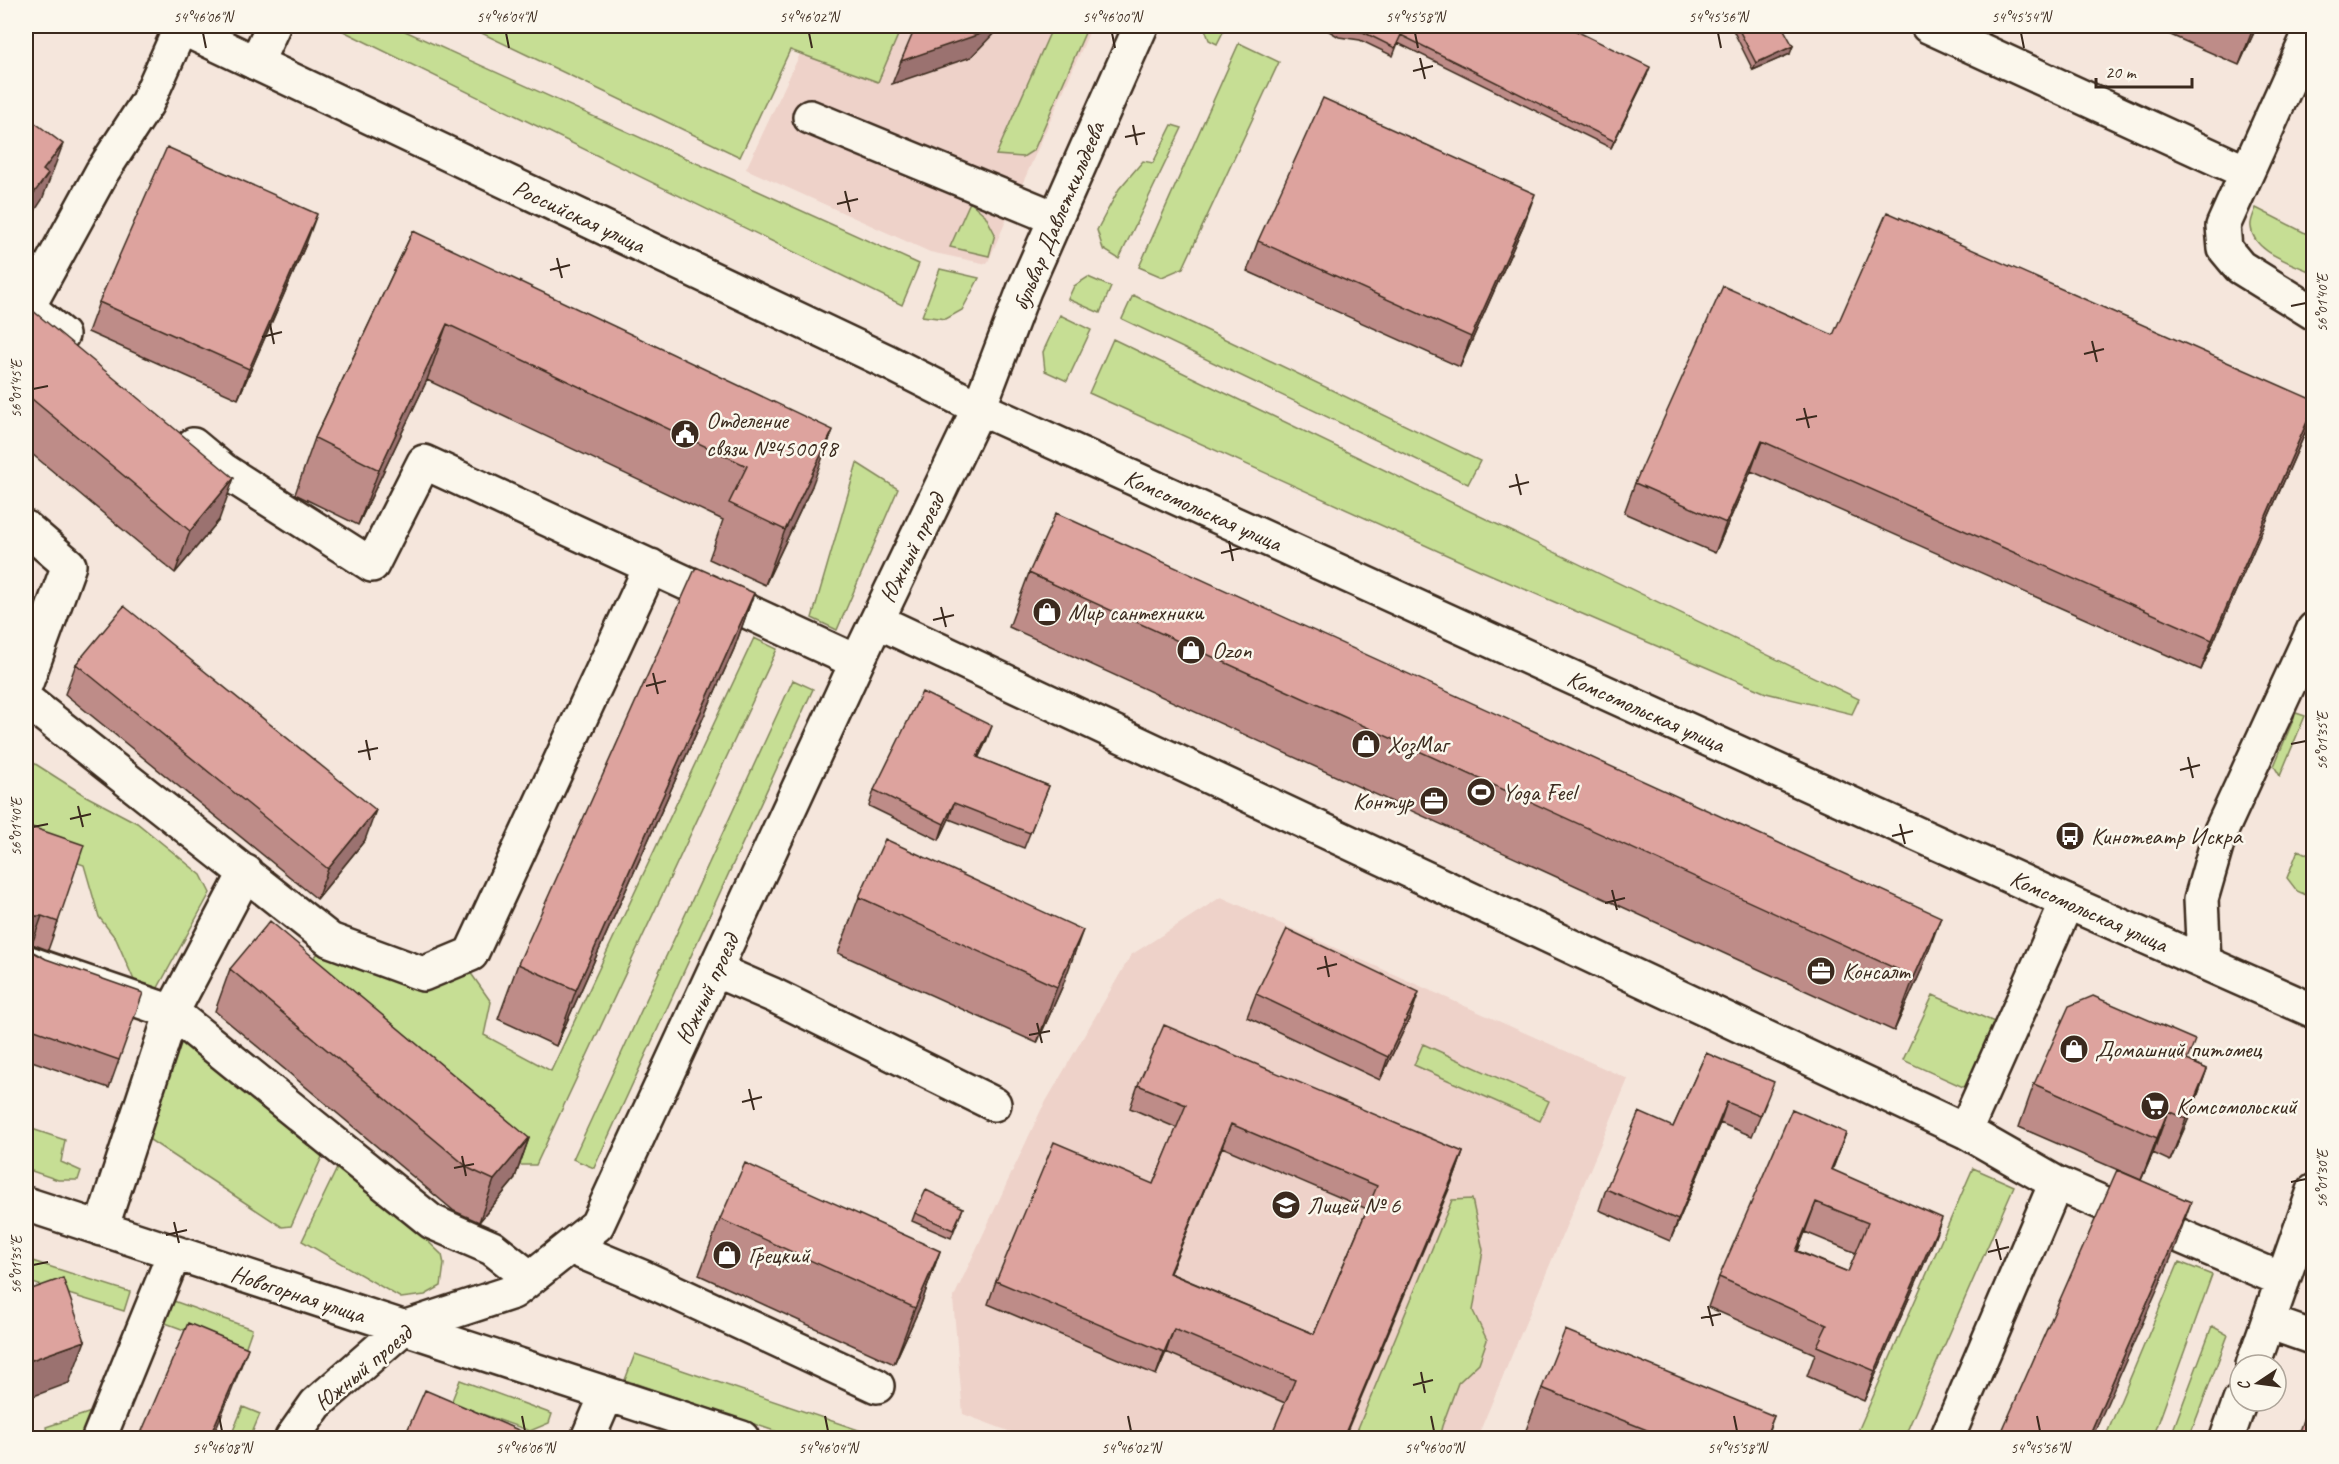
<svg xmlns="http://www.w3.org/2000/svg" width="2339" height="1464" font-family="Caveat,sans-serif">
<rect width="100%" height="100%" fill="#f5e6dc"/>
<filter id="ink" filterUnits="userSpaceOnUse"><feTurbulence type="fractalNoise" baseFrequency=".0167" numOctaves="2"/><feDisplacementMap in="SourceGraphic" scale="12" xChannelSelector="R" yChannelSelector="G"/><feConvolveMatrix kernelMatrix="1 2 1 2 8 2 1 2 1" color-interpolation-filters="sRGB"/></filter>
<g filter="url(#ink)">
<!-- built -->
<path fill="#eed2c9" d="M888,26H1092L987,264L930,252L746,169L801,52Z
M1221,897L1628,1079L1477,1438H1027L963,1414L953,1299L1041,1110L1131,955Z"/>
<!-- green -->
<path fill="#c6de94" stroke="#808459" stroke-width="1.5" d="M333,26H394L919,264L902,305Z
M467,26H902L878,82L790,50L740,157Z
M1053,26H1088L1034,150L1023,157L996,155Z
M1204,26H1226L1217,44L1209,40Z
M1239,43L1279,62L1183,268L1162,277L1139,267Z
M1172,125L1182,128L1119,259L1103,249L1097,230L1119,189L1143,161L1153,163Z
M970,202L985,215L995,234L989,256L950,247Z
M2256,208L2313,237V273C2293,263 2253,253 2251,227C2250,221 2254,214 2256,208Z
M940,269L979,278L962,310L946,319L922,316Z
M1088,277L1111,287L1100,313L1068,299L1074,286Z
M1133,295L1480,461L1468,484L1122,319Z
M1060,315L1091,330L1067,381L1045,371L1043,352Z
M1113,339L1859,699L1852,714L1766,693L1480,570L1089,393Z
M857,463L898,489L837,630L812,618Z
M754,638L777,649L536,1165H520L299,978L324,945L470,972L491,1002L484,1035L551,1071Z
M793,680L813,689L594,1168L573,1159Z
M2296,713L2305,716L2280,776L2274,766Z
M26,758L84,795L137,823L201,875L210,893L155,993L137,987L116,939L99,917L84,865L26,845Z
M2298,850L2313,857V898L2297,891L2287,878Z
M1933,995L2001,1025L1972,1091L1903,1060Z
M174,1037H186L316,1142L322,1157L291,1226L282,1227L150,1140L146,1124Z
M1423,1044L1549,1101L1540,1121L1414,1065Z
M26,1127L65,1140L61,1162L81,1171L78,1180H58L26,1169Z
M342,1158L442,1255L444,1264L441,1286L425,1295L401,1298L302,1241Z
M1973,1168L2014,1186L1904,1438H1855Z
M1472,1199L1483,1250L1473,1311L1487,1340L1479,1363L1458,1383L1442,1426L1439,1438H1354L1452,1200Z
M26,1259L130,1292L124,1311L26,1281Z
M2179,1262L2212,1275L2153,1438H2105Z
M168,1299L252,1329L244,1352L160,1321Z
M2212,1326L2228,1335L2189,1438H2170Z
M635,1354L882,1438H795L625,1380Z
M460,1380L552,1414L549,1423L530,1431L451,1403Z
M106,1407L93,1438H49L46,1427Z
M243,1407L260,1414L250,1438H230Z"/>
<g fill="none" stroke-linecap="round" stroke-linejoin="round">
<!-- minor casing -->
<g stroke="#3b2a1e" stroke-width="38">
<path id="minor" d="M1928,26L2246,172
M2313,26L2223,226L2225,249L2240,267L2314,313
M256,63L273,26
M810,117L1055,218
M62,335L28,307L102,172L147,103L181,27
M193,445L223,470L372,565L424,462L857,662
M26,528L69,565L26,683
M877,621L1965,1131
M26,700L330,940L423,974L471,954L651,566
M2067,902L1965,1131L2056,1183L2283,1280
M26,962L172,1012L432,1222L492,1248L530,1278
M2204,962L2201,899L2220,833L2314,629
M715,970L773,995L994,1104
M26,1204L742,1438
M101,1229L172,1012L246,872
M570,1247L642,1277L877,1386
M2268,1322L2314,1338
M2253,1365L2314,1191
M99,1438L174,1254
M292,1438L316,1404L403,1328L513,1292L597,1225L857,662L979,408L1024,290L1141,26
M588,1438L607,1394
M1947,1438L2056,1183
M2227,1438L2240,1401"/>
</g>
<!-- major casing -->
<g stroke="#3b2a1e" stroke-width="38">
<path id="major" d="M178,26L888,362L979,408L2067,902L2314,1011"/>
</g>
<!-- minor -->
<use href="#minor" stroke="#fbf7ec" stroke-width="33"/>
<!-- major -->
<use href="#major" stroke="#fbf7ec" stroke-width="33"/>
</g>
<!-- wall -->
<path fill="#be8c88" stroke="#3b2a1e" stroke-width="1.5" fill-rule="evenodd" d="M1322,26H1566L1647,75L1611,148L1398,43L1393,56L1360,40L1339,37L1327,30Z
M1731,26H1782L1790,54L1753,70Z
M2150,26H2257L2239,65Z
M1524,224L1460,367L1247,271L1258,241Z
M413,231L812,486L765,585L709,559L723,520L427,380L358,525L295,494L315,438Z
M306,244L238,399L88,332L99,302Z
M26,305L219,520L175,573L26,449Z
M1833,335L2306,431L2201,670L1751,471L1715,553L1624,513L1635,483Z
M1029,573L1921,971L1894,1031L1009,627Z
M754,593L734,649L556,1046L498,1019L518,964Z
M76,664L365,840L317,899L65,694Z
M986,742L978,758L1049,786L1024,848L949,819L939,840L869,806L874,790Z
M26,825L58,922L48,950L32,944Z
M859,897L1063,985L1037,1043L838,953Z
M26,948L119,1060L109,1088L26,1059Z
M230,969L529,1138L514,1180L479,1222L454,1211L215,1011Z
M1256,994L1411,1015L1380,1080L1247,1017Z
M1706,1053L1766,1103L1752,1136L1720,1123L1670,1241L1599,1210L1606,1189L1673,1127Z
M2188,1061L2207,1069L2192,1111L2170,1161L2153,1153L2141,1180L2019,1127L2034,1084Z
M1138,1085L1463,1152L1455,1175L1285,1403L1166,1352L1156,1375L988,1304L996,1281L1153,1184L1177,1128L1130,1108ZM1222,1147L1367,1209L1314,1334L1170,1273Z
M1846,1133L1832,1170L1931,1248L1864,1401L1807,1376L1815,1354L1708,1307L1719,1277ZM1805,1232L1856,1253L1848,1272L1798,1251Z
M963,1208L951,1238L912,1221L915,1213Z
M720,1219L940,1251L920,1307L894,1364L699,1275Z
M1542,1388L1774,1416L1766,1438H1523Z"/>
<!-- shaded-wall -->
<path fill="#9b726f" stroke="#3b2a1e" stroke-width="1.5" d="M988,26H1001L971,57L892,84L901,61Z
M2254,26H2257L2239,65Z
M1793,46L1790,54L1753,70L1756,63Z
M1650,67L1647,75L1611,148L1614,141Z
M63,144L42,200L36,209L28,230L26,233V204L43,170Z
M1535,194L1524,224L1460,367L1471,337Z
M317,214L306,244L238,399L249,369Z
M447,324L427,380L358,525L379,470Z
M2313,408L2306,431L2201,670L2212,640Z
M833,430L812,486L765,585L785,530Z
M1762,441L1751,471L1715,553L1726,523Z
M234,478L219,520L175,573L190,531Z
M754,593L734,649L556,1046L576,990Z
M992,726L986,742L971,773L977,757Z
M954,803L949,819L939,840L944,824Z
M376,810L365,840L317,899L328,869Z
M32,916H42L32,944H26V919Z
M1941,917L1921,971L1894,1031L1914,977Z
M1083,930L1063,985L1037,1043L1057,987Z
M1419,992L1411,1015L1380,1080L1388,1057Z
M2207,1069L2192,1111L2170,1161L2186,1119Z
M1727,1102L1720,1123L1670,1241L1678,1220Z
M2168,1111L2153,1153L2141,1180L2157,1138Z
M1231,1124L1222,1147L1160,1296L1169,1273Z
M1846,1133L1835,1163L1820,1199L1831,1169Z
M529,1138L514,1180L479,1222L494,1180Z
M1463,1152L1455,1175L1344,1438H1343Z
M1816,1202L1805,1232L1786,1281L1796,1251Z
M2191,1202L2171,1258L2092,1438H2088Z
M1942,1218L1931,1248L1864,1401L1875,1371Z
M940,1251L920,1307L894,1364L915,1308Z
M1174,1329L1166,1352L1156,1375L1164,1352Z
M85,1341L69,1383L26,1399V1362Z
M248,1348L232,1390L212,1438H209Z"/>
<!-- building -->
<path fill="#dda39e" stroke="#3b2a1e" stroke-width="1.5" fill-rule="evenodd" d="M916,26H988L980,34L901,61Z
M1336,26H1566L1650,67L1614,141L1401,35L1395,48L1363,32L1342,29Z
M1737,26H1782L1793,46L1756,63Z
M1323,98L1535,194L1471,337L1258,241Z
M26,116L63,144L43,170L48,174L26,204Z
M167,147L317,214L249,369L99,302Z
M1887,212L2313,400V408L2212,640L1762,441L1726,523L1635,483L1723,286L1833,335Z
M413,231L833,430L785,530L729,503L747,466L447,324L379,470L315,438Z
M26,305L234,478L190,531L26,394Z
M1056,513L1941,917L1914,977L1029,573Z
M696,567L754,593L576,990L518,964Z
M124,606L376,810L328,869L76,664Z
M922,692L992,726L977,757L1049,786L1030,833L954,803L944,824L874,790Z
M26,825L84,845L58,922L42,916H32L26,919Z
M885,839L1083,930L1057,987L859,897Z
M270,921L529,1138L494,1180L470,1169L230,969Z
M1287,929L1419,992L1388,1057L1256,994Z
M26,948L46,959L143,993L119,1060L26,1027Z
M2093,996L2195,1040L2187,1060L2207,1069L2186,1119L2168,1111L2157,1138L2034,1084L2069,1006Z
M1164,1025L1463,1152L1343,1438H1270L1295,1380L1174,1329L1164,1352L996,1281L1054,1142L1153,1184L1186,1105L1138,1085ZM1231,1124L1377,1186L1314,1334L1169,1273Z
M1706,1053L1774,1082L1760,1116L1727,1102L1678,1220L1606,1189L1639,1112L1673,1127Z
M1792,1109L1846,1133L1831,1169L1942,1218L1875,1371L1817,1346L1827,1325L1719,1277ZM1816,1202L1868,1223L1848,1272L1796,1251Z
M745,1163L940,1251L915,1308L720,1219Z
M2117,1170L2191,1202L2088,1438H1999Z
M926,1190L963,1208L953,1230L915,1213Z
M63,1278L85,1341L26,1362V1291Z
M188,1323L248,1348L209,1438H139Z
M1565,1330L1774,1416L1765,1438H1667L1542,1388Z
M425,1390L537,1438H404Z
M2313,1391V1438H2301L2297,1437Z"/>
</g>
<!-- ticks -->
<path fill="none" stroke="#3b2a1e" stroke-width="2" d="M203,33L206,48M506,33L509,48M809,33L812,48M1112,33L1115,48M1415,33L1418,48M1718,33L1721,48M2021,33L2024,48M1420,58L1425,79M1413,71L1433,66M1133,125L1137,145M1125,137L1145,133M845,191L850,212M837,204L858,199M557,258L562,278M550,270L570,265M2291,306L2306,303M270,324L274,344M262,337L282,332M2092,341L2097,362M2084,354L2104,349M33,389L48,386M1804,408L1809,428M1796,420L1817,416M1516,474L1521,495M1509,487L1529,482M1229,541L1233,561M1221,553L1241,548M941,607L946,627M933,620L954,615M653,673L658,694M646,686L666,681M366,740L370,760M2291,744L2306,741M358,752L378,748M2188,757L2193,778M2180,770L2200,765M78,806L83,827M70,819L91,814M1900,824L1905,844M33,827L48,824M1892,836L1913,831M1612,890L1617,910M1605,903L1625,898M1325,956L1329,977M1317,969L1337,964M1037,1023L1042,1043M1029,1035L1050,1031M749,1089L754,1110M742,1102L762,1097M462,1156L466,1176M454,1168L474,1164M2291,1182L2306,1179M174,1222L179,1243M166,1235L187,1230M1996,1239L2001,1260M1988,1252L2009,1247M33,1265L48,1262M1708,1306L1713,1326M1701,1318L1721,1314M1421,1372L1425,1393M1413,1385L1433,1380M219,1416L222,1431M522,1416L525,1431M825,1416L828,1431M1128,1416L1131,1431M1431,1416L1434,1431M1734,1416L1737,1431M2037,1416L2040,1431"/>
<!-- icons -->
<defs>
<g id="civic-disc" transform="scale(1.5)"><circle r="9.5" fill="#3b2a1e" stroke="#fbf7ec"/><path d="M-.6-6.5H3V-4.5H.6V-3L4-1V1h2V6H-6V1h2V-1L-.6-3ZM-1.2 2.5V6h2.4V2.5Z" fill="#fff"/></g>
<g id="shop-disc" transform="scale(1.5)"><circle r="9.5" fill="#3b2a1e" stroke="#fbf7ec"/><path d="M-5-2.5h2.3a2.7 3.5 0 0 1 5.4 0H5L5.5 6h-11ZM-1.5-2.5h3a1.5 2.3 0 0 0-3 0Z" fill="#fff"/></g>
<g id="stadium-disc" transform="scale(1.5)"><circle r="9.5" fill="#3b2a1e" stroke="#fbf7ec"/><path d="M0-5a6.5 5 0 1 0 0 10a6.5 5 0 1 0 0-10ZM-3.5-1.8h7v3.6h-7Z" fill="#fff"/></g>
<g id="office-disc" transform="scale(1.5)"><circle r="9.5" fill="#3b2a1e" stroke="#fbf7ec"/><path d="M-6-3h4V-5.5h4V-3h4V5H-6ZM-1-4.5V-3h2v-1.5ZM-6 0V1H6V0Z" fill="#fff"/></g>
<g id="bus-disc" transform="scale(1.5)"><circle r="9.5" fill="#3b2a1e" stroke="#fbf7ec"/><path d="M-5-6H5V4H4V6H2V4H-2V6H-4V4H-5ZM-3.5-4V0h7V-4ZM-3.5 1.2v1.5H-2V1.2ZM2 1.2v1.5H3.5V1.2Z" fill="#fff"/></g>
<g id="supermarket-disc" transform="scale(1.5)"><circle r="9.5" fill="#3b2a1e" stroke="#fbf7ec"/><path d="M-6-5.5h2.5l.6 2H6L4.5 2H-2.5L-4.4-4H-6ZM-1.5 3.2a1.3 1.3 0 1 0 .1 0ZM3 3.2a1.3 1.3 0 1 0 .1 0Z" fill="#fff"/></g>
<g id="school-disc" transform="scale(1.5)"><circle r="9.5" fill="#3b2a1e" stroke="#fbf7ec"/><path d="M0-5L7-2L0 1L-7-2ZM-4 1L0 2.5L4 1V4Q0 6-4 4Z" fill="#fff"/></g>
</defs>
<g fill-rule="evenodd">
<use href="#civic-disc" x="685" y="434"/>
<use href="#shop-disc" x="1047" y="612"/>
<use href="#shop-disc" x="1191" y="650"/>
<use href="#shop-disc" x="1366" y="744"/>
<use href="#stadium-disc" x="1481" y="792"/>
<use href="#office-disc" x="1434" y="801"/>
<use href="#bus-disc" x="2070" y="836"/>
<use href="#office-disc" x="1821" y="971"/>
<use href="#shop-disc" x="2074" y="1049"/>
<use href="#supermarket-disc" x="2155" y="1106"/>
<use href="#school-disc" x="1286" y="1205"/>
<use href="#shop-disc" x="727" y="1255"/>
</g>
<g text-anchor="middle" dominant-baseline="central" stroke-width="5" stroke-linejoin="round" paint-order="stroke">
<!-- street labels -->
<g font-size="24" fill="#3b2a1e" stroke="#fbf7ec">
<text transform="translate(579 216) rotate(25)">Российская улица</text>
<text transform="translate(1058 216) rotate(-67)">бульвар Давлеткильдеева</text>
<text transform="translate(1203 510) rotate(24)">Комсомольская улица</text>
<text transform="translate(912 548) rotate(-64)">Южный проезд</text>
<text transform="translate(1646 711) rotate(24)">Комсомольская улица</text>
<text transform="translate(2089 911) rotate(24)">Комсомольская улица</text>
<text transform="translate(707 989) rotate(-65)">Южный проезд</text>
<text transform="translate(298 1294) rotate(18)">Новогорная улица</text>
<text transform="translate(363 1368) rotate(-40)">Южный проезд</text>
</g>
<!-- poi labels -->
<g font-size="24" fill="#3b2a1e" stroke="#fbf7ec" text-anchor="start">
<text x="706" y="420">Отделение<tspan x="706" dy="28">связи №450098</tspan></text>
<text x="1068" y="612">Мир сантехники</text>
<text x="1212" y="650">Ozon</text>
<text x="1387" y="744">ХозМаг</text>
<text x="1502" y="792">Yoga Feel</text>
<text x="1413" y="801" text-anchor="end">Контур</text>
<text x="2091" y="836">Кинотеатр Искра</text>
<text x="1842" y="971">Консалт</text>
<text x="2095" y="1049">Домашний питомец</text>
<text x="2176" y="1106">Комсомольский</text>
<text x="1307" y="1205">Лицей № 6</text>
<text x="748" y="1255">Грецкий</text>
</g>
</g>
<!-- margin -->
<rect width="2339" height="1464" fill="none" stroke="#fbf7ec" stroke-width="66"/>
<!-- north arrow -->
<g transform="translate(2258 1383) rotate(257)"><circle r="28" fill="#fbf7ec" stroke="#aea59a" stroke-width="1.5"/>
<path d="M0-4.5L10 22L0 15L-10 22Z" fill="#3b2a1e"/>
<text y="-9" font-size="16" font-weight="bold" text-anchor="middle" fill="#3b2a1e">С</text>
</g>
<!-- scale -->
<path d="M2096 78v9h96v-9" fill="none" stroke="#3b2a1e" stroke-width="3"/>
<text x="2105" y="78" font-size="18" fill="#3b2a1e" stroke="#fbf7ec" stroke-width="4.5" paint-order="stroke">20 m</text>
<rect x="33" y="33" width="2273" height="1398" fill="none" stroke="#3b2a1e" stroke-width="2"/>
<g font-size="15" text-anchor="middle" fill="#3b2a1e">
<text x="203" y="22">54°46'06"N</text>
<text x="506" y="22">54°46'04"N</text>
<text x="809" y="22">54°46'02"N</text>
<text x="1112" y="22">54°46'00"N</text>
<text x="1415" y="22">54°45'58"N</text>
<text x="1718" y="22">54°45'56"N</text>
<text x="2021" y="22">54°45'54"N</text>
<text transform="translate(2322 303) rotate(-90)" y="5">56°01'40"E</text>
<text transform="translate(16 389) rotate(-90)" y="5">56°01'45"E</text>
<text transform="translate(2322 741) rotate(-90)" y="5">56°01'35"E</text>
<text transform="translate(16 827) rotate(-90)" y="5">56°01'40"E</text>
<text transform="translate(2322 1179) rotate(-90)" y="5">56°01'30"E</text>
<text transform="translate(16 1265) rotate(-90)" y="5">56°01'35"E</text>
<text x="222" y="1453">54°46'08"N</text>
<text x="525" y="1453">54°46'06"N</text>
<text x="828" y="1453">54°46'04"N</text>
<text x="1131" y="1453">54°46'02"N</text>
<text x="1434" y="1453">54°46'00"N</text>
<text x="1737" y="1453">54°45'58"N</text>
<text x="2040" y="1453">54°45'56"N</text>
</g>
</svg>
